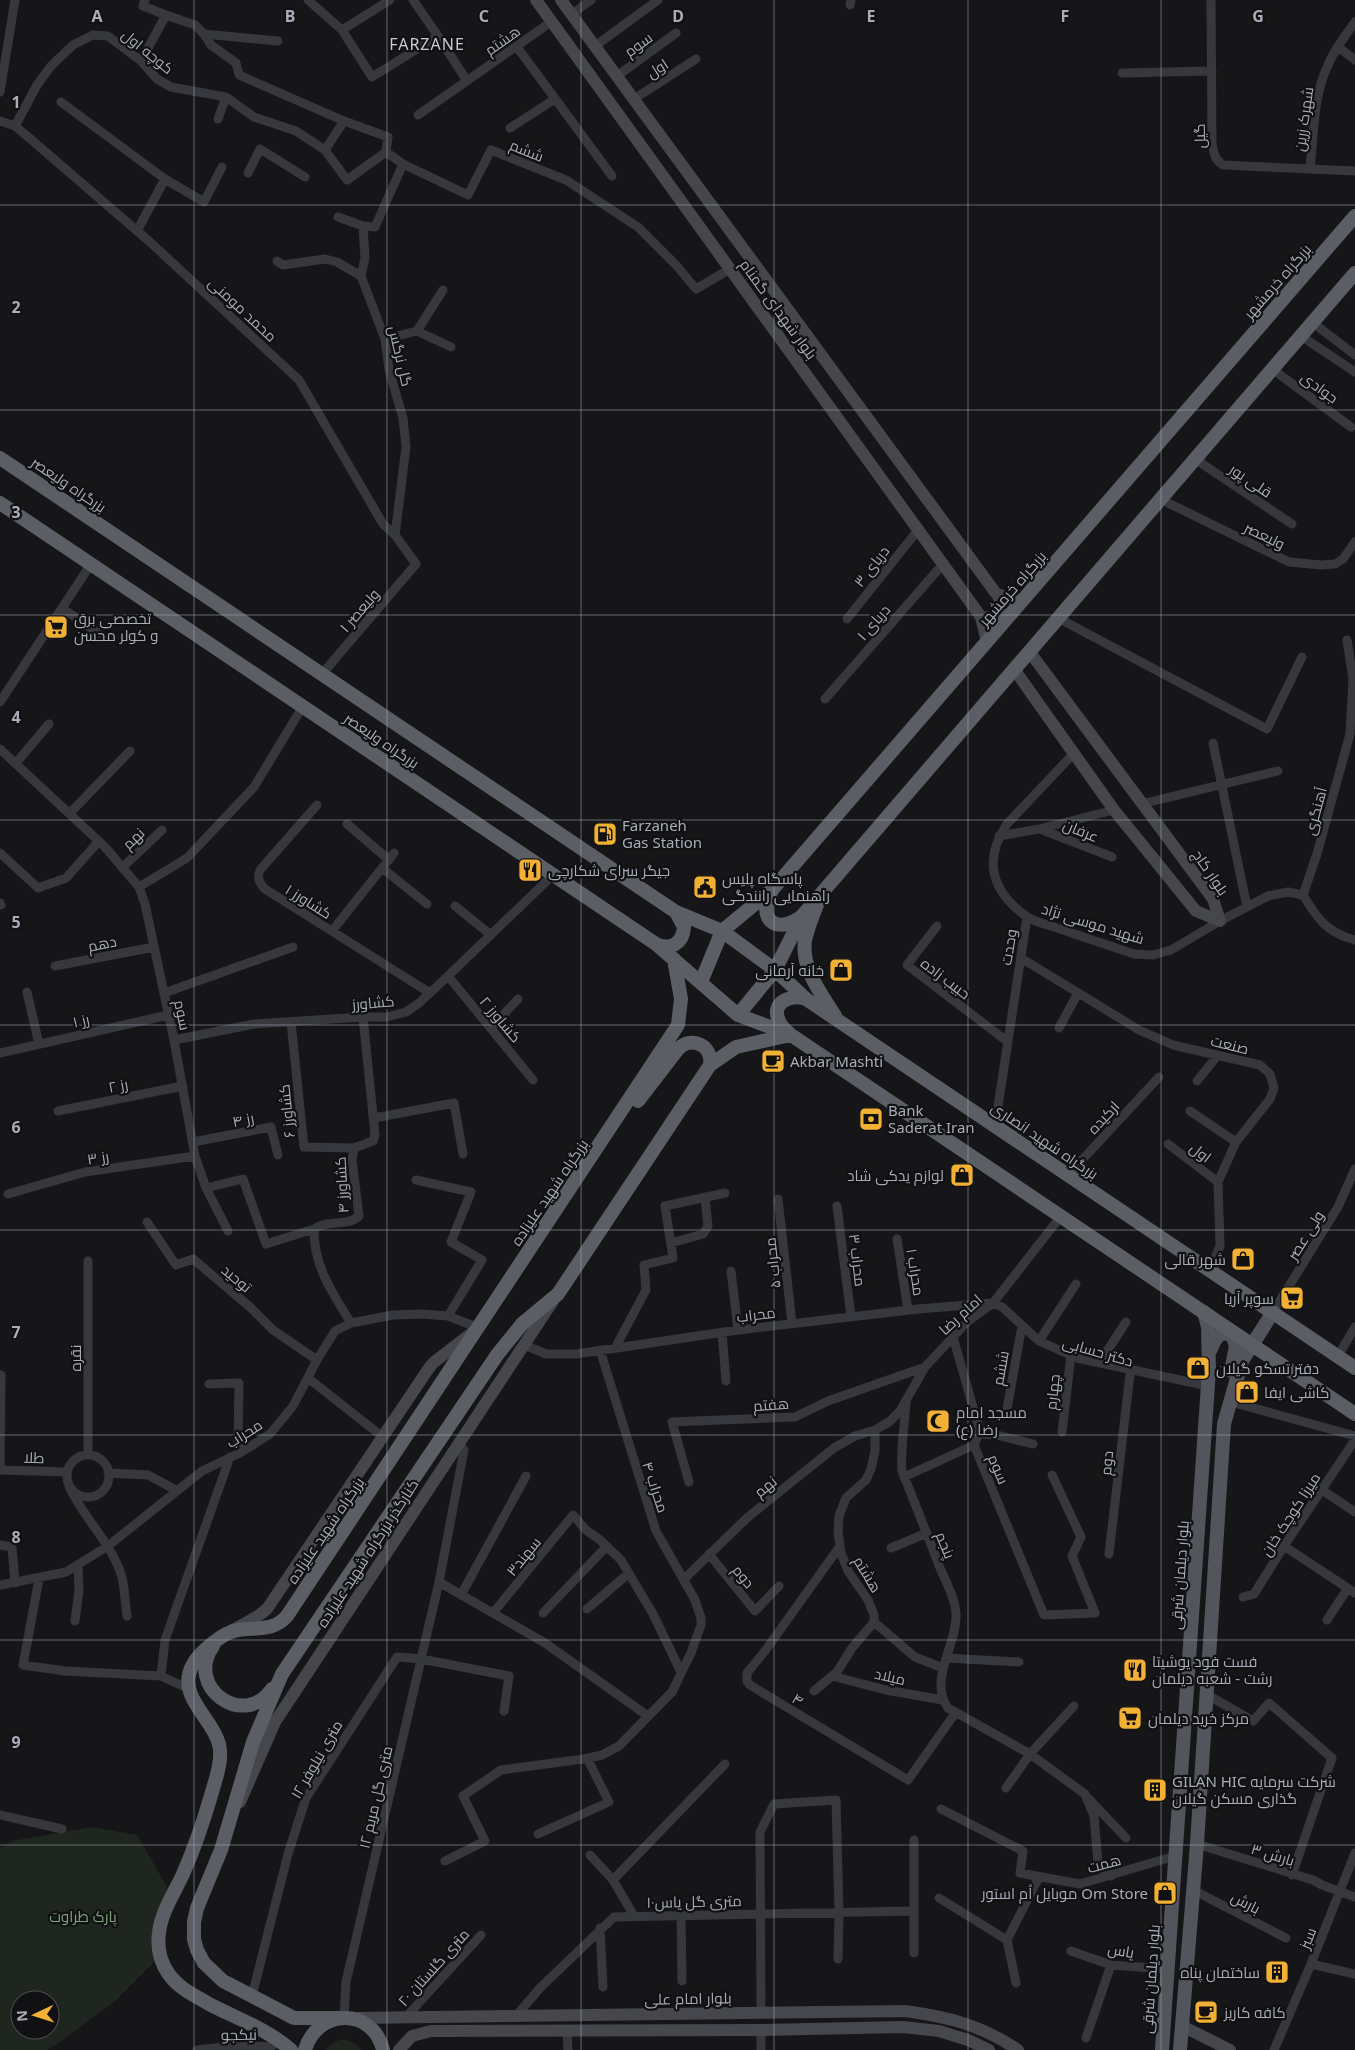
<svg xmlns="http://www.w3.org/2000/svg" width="1355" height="2050" font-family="'Noto Sans',Cairo,sans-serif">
<rect width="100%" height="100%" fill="#161618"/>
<!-- green -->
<path fill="#1e261f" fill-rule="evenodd" d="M92,1827L137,1835L170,1892L162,1954L116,2000L59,2043L47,2050H0V1848L12,1841ZM20,2000H50V2030H20Z
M344,2039L355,2043L361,2050H325L333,2042Z"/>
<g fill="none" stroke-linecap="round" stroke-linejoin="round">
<!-- minor -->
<path stroke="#37383d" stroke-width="9" d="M145,0L143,6L166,15
M308,0L342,30L372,77L438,36L467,81
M413,0L438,36
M1211,0L1212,143C1214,153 1214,159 1223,165L1355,171
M850,5L851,0
M572,14L591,0
M342,30L390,0
M204,34L278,41
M595,46L658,0
M517,47L612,176
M1338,47L1355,60
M141,61L166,15L195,25L204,34L211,45L236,63L239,75L344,121L388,137L386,152
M1122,73L1212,71
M617,76L676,33
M0,92L15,0
M634,99L696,59
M61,102L165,179L137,231
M418,115L551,22
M218,119L226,97
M0,121L15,126L34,142L150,242L299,380L383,524L395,535L416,564L322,674
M15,126L37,85L51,66L73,45L93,35L108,36L141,61L157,79L171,87L226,97L254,117L296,131L325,150L347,180L386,152L403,164
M510,128L555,99
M325,150L344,121
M1310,168C1314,134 1313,96 1328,65C1334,50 1345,36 1355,22
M248,173L260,149L305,177
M165,179L204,202L222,167
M338,217L363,226
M277,261L283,265L325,259L337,262L361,276L385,339L389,370L403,418L406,447L395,535
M361,276L365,258L363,226L375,227L403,164L468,195L491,150L566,180L638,227L677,266L696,289L730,269
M1312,322L1355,355
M417,331L451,347
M1301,336L1355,372
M385,339L417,331L443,290
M1272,369L1351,427
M1195,459L1292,524
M1160,499L1289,562L1321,565L1335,564L1343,559L1355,542
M62,608L106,639
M1058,618L1267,729L1302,657
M847,619L918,530
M825,699L943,564
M0,702L91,564
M1213,743L1247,907
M0,749L105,847L139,887L145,904L174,1040L195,1156L206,1188L243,1179L266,1244L314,1229
M1075,752L1007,824C983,860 991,891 1026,916C1033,922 1046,924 1054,927C1081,936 1108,945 1134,954L1153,955L1171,950L1220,921L1268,896L1288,892L1303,895C1317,918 1327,933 1355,940
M16,763L49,724
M1141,804L1278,771
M317,805L260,870C257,878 259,883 265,889L430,993
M70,813L130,751
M347,824L389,860
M1040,829L1112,857
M999,836L1039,829L1114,810
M0,853L38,888L66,878L99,841
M123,867L162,830
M382,868L427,904
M139,887L187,858L254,787L303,706
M1303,895L1317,854L1350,734L1353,679L1347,640
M0,903L1,905
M455,906L491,935
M937,926L907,965L1008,1042
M332,931L394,853
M1021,958L1139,1030L1173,1045L1260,1065L1270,1074L1274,1088L1270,1099L1236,1142L1218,1182L1220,1246L1210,1270
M55,966L154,947
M448,976L533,1080
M27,992L39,1044
M164,993L293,947
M291,1022L304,1147L354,1148
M491,1028L518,999
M1059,1028L1078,993
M174,1040L254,1024L363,1017H387L406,1012L419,1003L448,976L553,875
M0,1053L168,1015
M1197,1081L1218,1055
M58,1111L183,1086
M1190,1111L1236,1142
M374,1118L454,1103L463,1154
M995,1126L1027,917
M193,1142L271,1127L278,1155
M1168,1144L1218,1182
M1068,1175L1159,1077
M416,1180L471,1192L451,1242L482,1260L448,1316
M206,1188L228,1231
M8,1194L85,1172L195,1156
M778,1199L792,1323
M837,1206L851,1317
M147,1222L176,1265L193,1259L250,1307L273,1330L317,1360
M897,1239L908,1310
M671,1243L703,1234L708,1226L705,1197
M88,1261V1455
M731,1271L738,1330
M1273,1312L1338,1207L1355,1169
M351,1323C333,1294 313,1265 314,1229C327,1219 348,1227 359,1216L352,1160L354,1148L373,1141L375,1135L363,1017
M722,1332L726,1381
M953,1337L979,1428V1434L974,1445L1044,1615L1095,1613L1072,1556L1081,1537L1052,1475
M1039,1341L1076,1284
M524,1345L546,1354H576L738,1330L918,1309L993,1303L1002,1307L1039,1341L1077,1358L1208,1386
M615,1348L646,1290L644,1265L673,1258L665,1206L725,1193
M1338,1356L1355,1327
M1100,1362L1126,1322
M308,1378L379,1434
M209,1384L239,1383L238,1442L240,1453
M906,1401C905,1425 900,1448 902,1471C915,1504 928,1536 940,1568C946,1582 956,1600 956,1615C957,1645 928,1680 948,1708L1030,1754L1085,1794L1094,1816L1098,1863L1103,1870L1111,1876
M1231,1402L1355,1436
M1007,1409L1021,1331
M1062,1432L1071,1355
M979,1434L997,1435L1033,1444
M67 1476a21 21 0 1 1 42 0a21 21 0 1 1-42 0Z
M0,1470L1,1375
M0,1470L67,1472
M108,1473L148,1475L176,1490
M904,1477L974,1445
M689,1482L672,1422L795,1417L828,1401L925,1367
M69,1486C83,1518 112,1543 122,1577C125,1589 125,1603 127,1616
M1322,1490L1355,1512
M0,1545L12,1547L15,1583
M840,1546L765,1651L747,1673V1681L750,1685L908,1780L956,1712
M1284,1546L1355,1593
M891,1548L927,1533
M709,1554L755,1611L779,1586
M1109,1554L1130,1374
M39,1579L23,1665L65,1671L161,1676L189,1689
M684,1579L748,1517L834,1448L855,1436L875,1430L889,1422L900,1411L925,1367L966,1323L993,1303L1061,1216
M439,1582L545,1643L648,1716
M0,1585L66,1572L108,1546L202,1471L240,1453L270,1434L293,1406L317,1360L335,1331L351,1323L393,1315L422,1314L448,1316L479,1328
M461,1595L526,1476
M1243,1597L1254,1594L1284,1546L1355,1440
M587,1609L629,1573
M493,1613L573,1515L586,1530L600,1540L621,1560L653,1614L681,1672
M543,1613L607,1546
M1327,1620L1348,1588
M75,1621L79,1590L78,1565
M874,1622L915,1657L943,1668
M946,1658L1019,1662
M161,1676L165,1640L230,1457
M832,1676L886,1690L943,1700
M814,1691L837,1672L852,1648L874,1622V1615L868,1600L848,1571L841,1553L838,1532L839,1516L846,1498L866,1480L871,1469L875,1451V1430
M1206,1694L1253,1721L1269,1703L1332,1758L1292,1875
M1006,1788L1030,1754L1074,1706
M1088,1798L1126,1838
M941,1809L1023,1851L1020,1873L1080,1884L1175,1856
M0,1815L62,1829
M538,1834L609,1802L587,1758
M1197,1844L1313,1880L1322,1885L1355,1897
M590,1855L613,1880L634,1916
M445,1861L485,1841L463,1796L501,1770L584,1759L602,1755L619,1746L672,1692L691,1653L701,1625V1618L695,1600L656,1531L600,1350
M613,1880L725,1764
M1193,1890L1286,1938
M939,1898L1007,1940L1016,1983
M681,1915L682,1981
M600,1928L603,1987
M1007,1940L1039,1877
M1071,1951L1111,1965L1167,1969
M914,1953V1840
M1311,1964L1355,1974
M252,1996L288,1854L306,1798L397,1657L421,1659L509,1676L504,1711
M761,2013L760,1832L774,1804L836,1800L839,1912L838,1959
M516,2016L540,1988L614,1917L913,1911
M344,2018L346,1982L439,1582L464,1450L459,1444
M405,2018L481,1935
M761,2030V2050
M567,2031L568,2050
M1086,2038L1111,1965
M197,2050L243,2045L271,2047L278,2040
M1274,2050L1311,1964L1355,1853"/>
<!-- secondary -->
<path stroke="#45474d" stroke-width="12" d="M536,0L981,617L987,642
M561,0L995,592L997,594L1021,602
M981,617L992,618L999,613L1001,602L997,594
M1029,651L1213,899L1220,921
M1014,669L1114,810L1136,837L1196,911L1220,921
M233,1630L258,1616L267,1609L429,1368L433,1363L473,1332
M240,1802L275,1722L553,1301
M354,2018L905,2011C949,2017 981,2025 1018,2050
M1182,2026L1230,2050
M399,2050L412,2036L431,2031L761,2030L903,2027L939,2031L968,2040L989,2050"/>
<!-- primary -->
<path stroke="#53555c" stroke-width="14" d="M1211,1349C1215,1338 1221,1328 1233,1337L1236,1346L1231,1371
M1162,2050L1209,1370L1208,1327L1204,1312
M1180,2050L1197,1844L1224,1424L1242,1361L1273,1312"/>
<!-- trunk -->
<path stroke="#5b5e65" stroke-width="14" d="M0,458L676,912L722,931L775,970L806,999L1355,1368
M0,503L656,944L738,1015L791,1035L1355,1414
M772,890C756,919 776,936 802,916
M818,902C813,915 808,927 805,940C801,969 821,993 835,1016
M656,944C671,951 683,943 684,927L676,912
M701,982L722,931L772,890L1355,216
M738,1015L775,970L802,916L1355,273
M790,1034C786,1030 781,1027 779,1021C770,1002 791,994 806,999
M638,1101L678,1049C692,1035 713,1046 710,1065
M213,1646C184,1687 244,1730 272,1689
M342,2018H294L223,1981L204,1963L197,1950L194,1939V1922L197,1908L221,1850L253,1742L282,1674L497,1355L522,1324L558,1294L710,1065L736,1047L790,1035
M291,2050C269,2030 236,2018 209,2004C194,1995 178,1988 168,1973C160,1961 157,1947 159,1933C161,1912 175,1892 183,1874C195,1847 204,1820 212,1792C216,1778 223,1759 219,1744C212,1717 177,1697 192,1666C198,1653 223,1632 238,1630C256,1627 273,1632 287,1616L678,1025L681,999L674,959
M305,2050C317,2008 373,2007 383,2050"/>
</g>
<!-- grid -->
<path fill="none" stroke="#a8adb8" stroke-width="1" stroke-opacity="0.55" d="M194,0V2050M387,0V2050M581,0V2050M774,0V2050M968,0V2050M1161,0V2050M0,205H1355M0,410H1355M0,615H1355M0,820H1355M0,1025H1355M0,1230H1355M0,1435H1355M0,1640H1355M0,1845H1355"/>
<!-- icons -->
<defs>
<g id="supermarket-square" transform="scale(1.25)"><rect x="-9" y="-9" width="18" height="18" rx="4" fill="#f2b134" stroke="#111113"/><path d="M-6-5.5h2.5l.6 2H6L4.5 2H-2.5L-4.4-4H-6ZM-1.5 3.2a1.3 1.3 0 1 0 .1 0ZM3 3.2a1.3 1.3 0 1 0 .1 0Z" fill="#111"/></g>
<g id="fuel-square" transform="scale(1.25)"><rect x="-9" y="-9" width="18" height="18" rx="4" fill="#f2b134" stroke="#111113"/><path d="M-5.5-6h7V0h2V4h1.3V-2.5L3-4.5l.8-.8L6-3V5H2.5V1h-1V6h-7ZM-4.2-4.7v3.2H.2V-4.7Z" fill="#111"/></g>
<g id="restaurant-square" transform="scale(1.25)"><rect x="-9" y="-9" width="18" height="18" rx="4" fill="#f2b134" stroke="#111113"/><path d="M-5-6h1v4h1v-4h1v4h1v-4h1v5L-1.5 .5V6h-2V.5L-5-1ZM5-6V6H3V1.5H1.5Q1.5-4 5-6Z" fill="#111"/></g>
<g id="civic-square" transform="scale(1.25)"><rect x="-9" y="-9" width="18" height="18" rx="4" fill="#f2b134" stroke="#111113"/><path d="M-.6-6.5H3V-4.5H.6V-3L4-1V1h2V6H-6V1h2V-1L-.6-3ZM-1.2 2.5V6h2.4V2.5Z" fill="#111"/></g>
<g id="shop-square" transform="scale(1.25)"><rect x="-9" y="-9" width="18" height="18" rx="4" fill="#f2b134" stroke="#111113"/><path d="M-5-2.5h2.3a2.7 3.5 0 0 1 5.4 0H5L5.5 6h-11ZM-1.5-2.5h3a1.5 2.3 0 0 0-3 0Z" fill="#111"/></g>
<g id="cafe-square" transform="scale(1.25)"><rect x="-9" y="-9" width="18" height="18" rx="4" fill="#f2b134" stroke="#111113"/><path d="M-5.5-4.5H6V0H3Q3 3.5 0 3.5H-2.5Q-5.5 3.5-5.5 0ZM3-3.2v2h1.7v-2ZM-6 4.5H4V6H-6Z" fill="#111"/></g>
<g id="bank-square" transform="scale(1.25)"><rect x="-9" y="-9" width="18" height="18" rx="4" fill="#f2b134" stroke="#111113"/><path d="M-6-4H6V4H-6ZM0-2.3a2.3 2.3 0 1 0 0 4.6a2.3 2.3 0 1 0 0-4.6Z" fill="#111"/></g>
<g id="mosque-square" transform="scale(1.25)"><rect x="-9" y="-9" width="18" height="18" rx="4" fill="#f2b134" stroke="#111113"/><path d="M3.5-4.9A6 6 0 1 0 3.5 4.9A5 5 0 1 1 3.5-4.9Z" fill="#111"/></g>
<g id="building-square" transform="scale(1.25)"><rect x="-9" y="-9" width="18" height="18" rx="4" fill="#f2b134" stroke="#111113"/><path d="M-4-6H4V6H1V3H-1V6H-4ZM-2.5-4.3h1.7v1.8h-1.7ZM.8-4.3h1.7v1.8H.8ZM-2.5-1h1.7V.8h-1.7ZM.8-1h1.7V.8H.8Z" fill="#111"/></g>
</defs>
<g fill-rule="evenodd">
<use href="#supermarket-square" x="56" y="627"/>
<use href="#fuel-square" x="605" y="834"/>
<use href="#restaurant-square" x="530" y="870"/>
<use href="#civic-square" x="705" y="887"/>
<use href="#shop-square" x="841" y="970"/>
<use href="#cafe-square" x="773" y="1061"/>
<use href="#bank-square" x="871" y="1119"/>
<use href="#shop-square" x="962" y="1175"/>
<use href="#shop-square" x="1243" y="1259"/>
<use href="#supermarket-square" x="1292" y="1298"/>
<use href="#shop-square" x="1198" y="1368"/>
<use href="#shop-square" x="1247" y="1392"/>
<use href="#mosque-square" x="938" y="1421"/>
<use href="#restaurant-square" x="1135" y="1670"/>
<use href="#supermarket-square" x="1130" y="1718"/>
<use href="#building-square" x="1155" y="1790"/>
<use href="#shop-square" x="1165" y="1893"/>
<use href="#building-square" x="1277" y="1972"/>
<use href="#cafe-square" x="1206" y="2012"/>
</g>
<g text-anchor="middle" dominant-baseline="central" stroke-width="4.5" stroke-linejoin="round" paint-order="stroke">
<!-- street labels -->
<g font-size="15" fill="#a8adb8" stroke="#111113">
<text transform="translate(502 40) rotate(-35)">هشتم</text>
<text transform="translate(638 44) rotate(-36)">سوم</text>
<text transform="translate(148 51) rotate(39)">کوچه اول</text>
<text transform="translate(657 68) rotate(-33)">اول</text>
<text transform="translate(1303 119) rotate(-82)">شهرک زرین</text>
<text transform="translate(1199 136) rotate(-92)">گیل</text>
<text transform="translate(527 150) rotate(22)">ششم</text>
<text transform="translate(1277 281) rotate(-49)">بزرگراه خرمشهر</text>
<text transform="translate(243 309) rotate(43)">محمد مومنی</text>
<text transform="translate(779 309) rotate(54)">بلوار شهدای گمنام</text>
<text transform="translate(401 356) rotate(77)">گل نرگس</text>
<text transform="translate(1320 387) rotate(36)">جوادی</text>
<text transform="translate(1251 480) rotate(34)">قلی پور</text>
<text transform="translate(69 484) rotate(34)">بزرگراه ولیعصر</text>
<text transform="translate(1265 535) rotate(26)">ولیعصر</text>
<text transform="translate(871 566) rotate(-52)">دریای ۳</text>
<text transform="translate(1012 588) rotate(-49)">بزرگراه خرمشهر</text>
<text transform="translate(359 610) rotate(-49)">ولیعصر ۱</text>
<text transform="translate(873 622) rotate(-49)">دریای ۱</text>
<text transform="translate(382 740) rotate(34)">بزرگراه ولیعصر</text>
<text transform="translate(1315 811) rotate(-75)">آهنگری</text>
<text transform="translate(1081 830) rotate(22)">عرفان</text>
<text transform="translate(133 838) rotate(-43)">نهم</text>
<text transform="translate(1211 872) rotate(56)">بلوار کاج</text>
<text transform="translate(309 901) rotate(32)">کشاورز ۱</text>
<text transform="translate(1093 923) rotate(17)">شهید موسی نژاد</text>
<text transform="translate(102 943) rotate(-11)">دهم</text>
<text transform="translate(1008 947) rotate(-81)">وحدت</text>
<text transform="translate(946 978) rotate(37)">حبیب زاده</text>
<text transform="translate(373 1002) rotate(-5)">کشاورز</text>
<text transform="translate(183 1015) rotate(78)">سوم</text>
<text transform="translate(501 1019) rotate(50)">کشاورز ۲</text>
<text transform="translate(81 1020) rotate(-13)">رز ۱</text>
<text transform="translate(1230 1044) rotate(14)">صنعت</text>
<text transform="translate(118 1085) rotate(-11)">رز ۲</text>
<text transform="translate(286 1111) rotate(-96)">کشاورز ۶</text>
<text transform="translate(1103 1117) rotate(-47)">ارکیده</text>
<text transform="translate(243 1119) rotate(-11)">رز ۴</text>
<text transform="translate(1045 1140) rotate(34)">بزرگراه شهید انصاری</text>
<text transform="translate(1201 1152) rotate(37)">اول</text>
<text transform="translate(98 1157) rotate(-9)">رز ۳</text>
<text transform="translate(341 1185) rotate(-93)">کشاورز ۴</text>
<text transform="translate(549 1192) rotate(-56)">بزرگراه شهید علیزاده</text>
<text transform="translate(1305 1235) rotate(-58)">ولی عصر</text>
<text transform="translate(858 1260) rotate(83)">محراب ۳</text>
<text transform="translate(772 1263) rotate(-96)">محراب ۵</text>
<text transform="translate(916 1272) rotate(81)">محراب ۱</text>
<text transform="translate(237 1278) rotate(40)">توحید</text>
<text transform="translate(756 1314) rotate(-7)">محراب</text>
<text transform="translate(960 1314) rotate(-42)">امام رضا</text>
<text transform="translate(1098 1351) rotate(16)">دکتر حسابی</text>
<text transform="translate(75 1358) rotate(-90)">نقره</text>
<text transform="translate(1000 1368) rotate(-80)">ششم</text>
<text transform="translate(1052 1392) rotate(-84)">چهارم</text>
<text transform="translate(771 1404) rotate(-4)">هفتم</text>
<text transform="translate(244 1433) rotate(-32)">محراب</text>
<text transform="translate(34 1457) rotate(2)">طلا</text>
<text transform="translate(1106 1463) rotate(-84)">دوم</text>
<text transform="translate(999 1469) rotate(67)">سوم</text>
<text transform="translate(765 1486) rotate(-39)">نهم</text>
<text transform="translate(656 1487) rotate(72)">محراب ۴</text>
<text transform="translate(1290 1514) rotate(-57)">میرزا کوچک خان</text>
<text transform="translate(325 1530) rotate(-56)">بزرگراه شهید علیزاده</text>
<text transform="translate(946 1545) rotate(68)">پنجم</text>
<text transform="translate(367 1553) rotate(-57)">کنارگذر بزرگراه شهید علیزاده</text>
<text transform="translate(523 1556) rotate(-51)">سهند۳</text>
<text transform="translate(868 1574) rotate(59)">هشتم</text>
<text transform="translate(1179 1575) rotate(-86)">بلوار دیلمان شرقی</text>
<text transform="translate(744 1576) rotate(51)">دوم</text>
<text transform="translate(890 1676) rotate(12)">میلاد</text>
<text transform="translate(798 1699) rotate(31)">۴</text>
<text transform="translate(316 1759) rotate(-60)">۱۲ متری نیلوفر</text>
<text transform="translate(375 1797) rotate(-77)">۱۲ متری گل مریم</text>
<text transform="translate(1273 1854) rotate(17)">بارش ۳</text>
<text transform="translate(1104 1863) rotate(-15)">همت</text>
<text transform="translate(694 1901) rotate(-1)">۱۰متری گل یاس</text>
<text transform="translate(1246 1902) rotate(27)">بارش</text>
<text transform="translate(1307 1938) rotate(-68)">سبز</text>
<text transform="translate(1121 1950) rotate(9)">یاس</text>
<text transform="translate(433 1967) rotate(-48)">۲۰ متری گلستان</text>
<text transform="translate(1150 1979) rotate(-86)">بلوار دیلمان شرقی</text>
<text transform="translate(688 1998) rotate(-1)">بلوار امام علی</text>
<text transform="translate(239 2034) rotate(-1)">نیکجو</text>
</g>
<!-- poi labels -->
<g font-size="15" fill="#a8adb8" stroke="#111113" text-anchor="start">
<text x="74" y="618">تخصصی برق<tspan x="74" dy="17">و کولر محسن</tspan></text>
<text x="622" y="825">Farzaneh<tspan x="622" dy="17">Gas Station</tspan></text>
<text x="548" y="870">جیگر سرای شکارچی</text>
<text x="722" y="878">پاسگاه پلیس<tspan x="722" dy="17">راهنمایی رانندگی</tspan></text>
<text x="824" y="970" text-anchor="end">خانه آرمانی</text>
<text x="790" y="1061">Akbar Mashti</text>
<text x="888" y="1110">Bank<tspan x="888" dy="17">Saderat Iran</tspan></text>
<text x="944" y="1175" text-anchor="end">لوازم یدکی شاد</text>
<text x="1226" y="1259" text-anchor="end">شهر قالی</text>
<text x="1274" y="1298" text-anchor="end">سوپر آریا</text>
<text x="1216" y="1368">دفتر تسکو گیلان</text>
<text x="1264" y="1392">کاشی ایفا</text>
<text x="956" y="1412">مسجد امام<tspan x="956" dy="17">رضا (ع)</tspan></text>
<text x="1152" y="1661">فست فود یوشیتا<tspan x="1152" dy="17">رشت - شعبه دیلمان</tspan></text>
<text x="1148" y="1718">مرکز خرید دیلمان</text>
<text x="1172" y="1781">GILAN HIC شرکت سرمایه<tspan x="1172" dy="17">گذاری مسکن گیلان</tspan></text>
<text x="1148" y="1893" text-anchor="end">موبایل اُم استور Om Store</text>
<text x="1260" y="1972" text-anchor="end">ساختمان پناه</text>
<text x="1224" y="2012">کافه کاریز</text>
</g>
<!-- park labels -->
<g font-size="15" fill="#7fa381" stroke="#111113">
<text x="83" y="1916">پارک طراوت</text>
</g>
<!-- neighbourhood labels -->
<g font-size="16" letter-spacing="1" fill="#c9ccd4" stroke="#111113">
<text x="427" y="44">FARZANE</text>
</g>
</g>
<g font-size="16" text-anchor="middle" font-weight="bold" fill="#a8adb8" stroke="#111113" stroke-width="4.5" stroke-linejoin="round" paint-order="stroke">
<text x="97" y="22">A</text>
<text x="290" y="22">B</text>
<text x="484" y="22">C</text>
<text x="678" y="22">D</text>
<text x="871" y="22">E</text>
<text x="1065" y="22">F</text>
<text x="1258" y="22">G</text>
<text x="16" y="108">1</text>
<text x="16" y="313">2</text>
<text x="16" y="518">3</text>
<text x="16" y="723">4</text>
<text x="16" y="928">5</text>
<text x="16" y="1133">6</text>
<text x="16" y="1338">7</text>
<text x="16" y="1543">8</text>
<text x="16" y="1748">9</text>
</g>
<!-- north arrow -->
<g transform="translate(35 2015) rotate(266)"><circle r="24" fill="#111113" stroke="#4d4f55"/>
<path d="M0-4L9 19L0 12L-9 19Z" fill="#f2b134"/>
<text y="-8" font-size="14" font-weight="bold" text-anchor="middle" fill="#a8adb8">N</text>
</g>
</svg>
